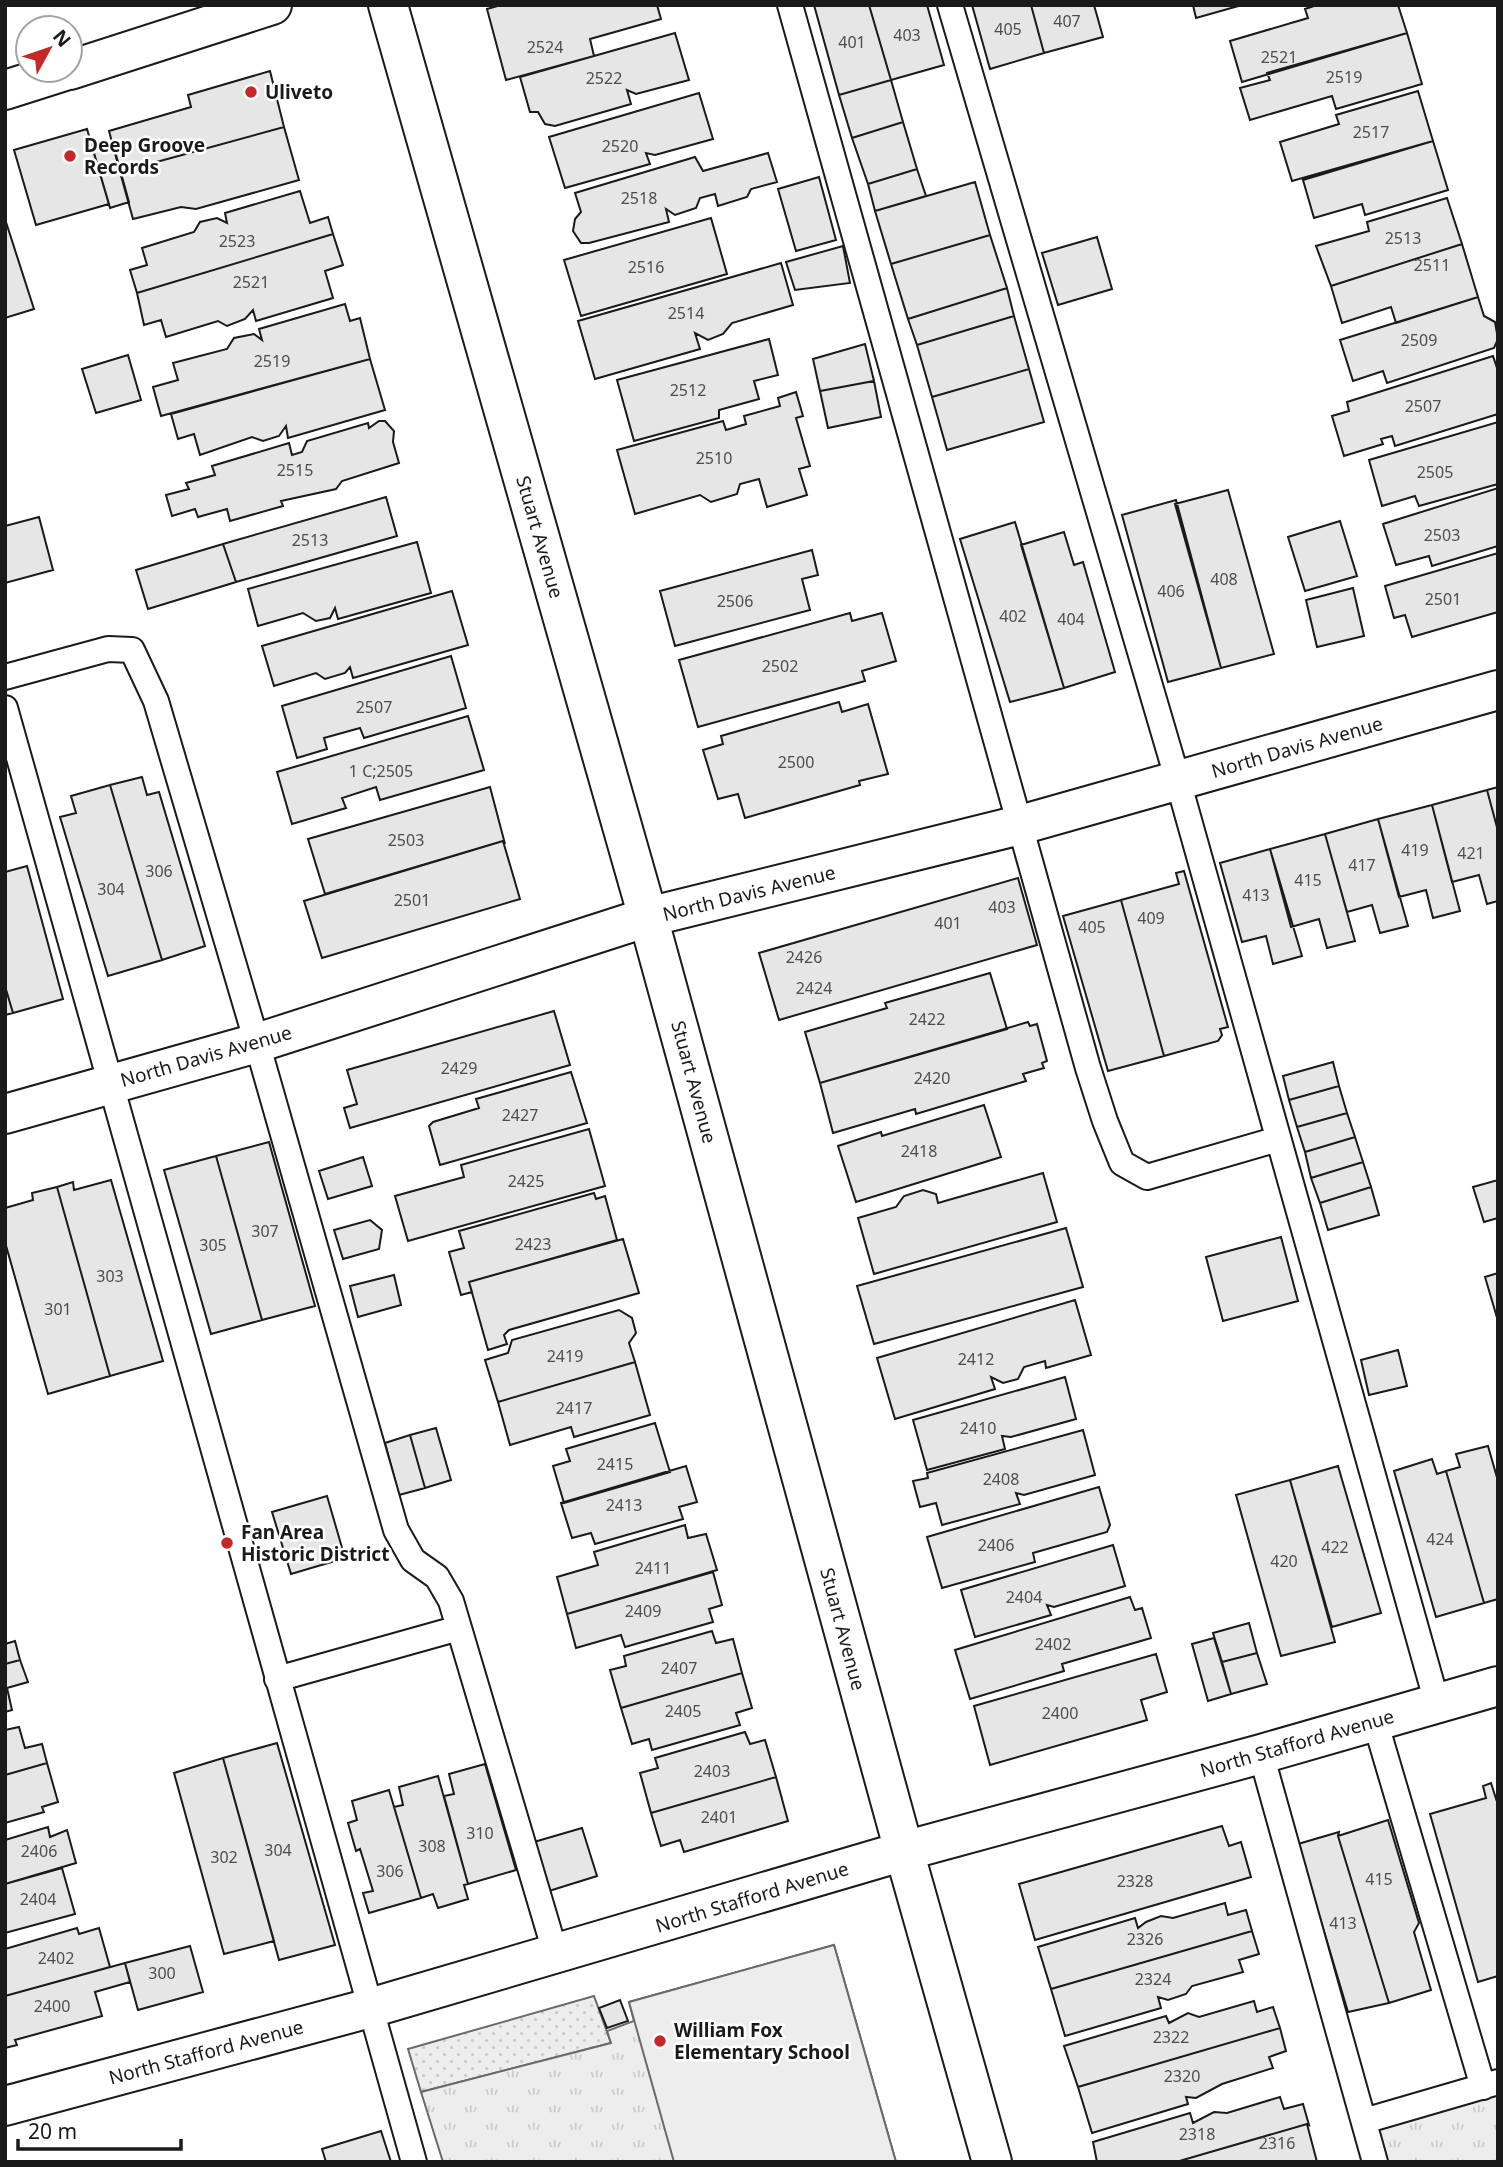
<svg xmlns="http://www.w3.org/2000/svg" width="1503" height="2167" font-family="'Noto Sans',sans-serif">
<defs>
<pattern id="grass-dots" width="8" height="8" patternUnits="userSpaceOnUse" patternTransform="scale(1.75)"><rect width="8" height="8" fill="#ededed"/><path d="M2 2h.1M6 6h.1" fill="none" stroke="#cbcbcb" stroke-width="1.8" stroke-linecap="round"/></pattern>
<pattern id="park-tufts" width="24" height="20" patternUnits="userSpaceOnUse" patternTransform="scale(1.75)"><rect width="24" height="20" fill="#ededed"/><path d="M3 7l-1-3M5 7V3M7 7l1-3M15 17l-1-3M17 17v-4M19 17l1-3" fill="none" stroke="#cbcbcb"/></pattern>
</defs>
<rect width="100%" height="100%" fill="#fff"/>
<!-- grass -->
<path fill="url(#grass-dots)" stroke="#6a6a6a" stroke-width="2" d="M594,1996L611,2043L421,2092L408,2049Z"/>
<!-- park -->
<path fill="url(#park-tufts)" stroke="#6a6a6a" stroke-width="2" d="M834,1945L896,2162H443L421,2092L611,2043L607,2031L634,2021L629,2002Z
M1498,2082V2162H1375L1364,2121Z"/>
<!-- pitch -->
<path fill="#ededed" stroke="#6a6a6a" stroke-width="2" d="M834,1945L896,2162H674L629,2002Z"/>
<!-- building -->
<path fill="#e6e6e6" stroke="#1a1a1a" stroke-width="2" d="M501,5H657L661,19L590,39L594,56L506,80L487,9Z
M814,5H869L891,80L839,95Z
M869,5H927L944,65L891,80Z
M972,5H1031L1044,53L990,69Z
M1031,5H1094L1103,37L1044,53Z
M1193,5H1242L1196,18Z
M1317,5H1398L1407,33L1242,82L1230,41L1308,18L1305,9Z
M675,33L689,80L636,94L627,90L631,104L555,126L545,124L538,112H530L520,77Z
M1407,33L1422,84L1336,109L1332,96L1250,120L1240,88L1270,80L1267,73Z
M270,71L284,127L120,172L109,131L191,107L188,95Z
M891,80L903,122L852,138L839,95Z
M1418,91L1433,141L1292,181L1280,142L1339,124L1336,115Z
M699,93L713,139L655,155L646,153L650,164L565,188L549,137Z
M903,122L917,169L868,184L852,138Z
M284,127L299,180L196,209L181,207L133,219L120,172Z
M87,129L109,204L36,225L14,150Z
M1433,141L1448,190L1365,215L1362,204L1314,218L1303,180Z
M113,144L129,202L110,208L93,150Z
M768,153L777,182L751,189L747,197L718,206L715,194L700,198L696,208L675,215L666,209L669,222L589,243H581L573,231L575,219L581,212L575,193L695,157L703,171Z
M917,169L926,196L875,211L868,184Z
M819,177L836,240L796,251L778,189Z
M975,182L990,235L891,264L875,211Z
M300,191L310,223L328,217L333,234L137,293L130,270L147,265L142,248L194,232L200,222L217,218L227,223L225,213Z
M1447,198L1462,244L1331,286L1316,246L1369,231L1367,222Z
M711,218L727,274L581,316L564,260Z
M5,219L34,309L5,318Z
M333,234L343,265L325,271L333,298L256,321L253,310L245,319L227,326L218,321L166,337L161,320L144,325L137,293Z
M990,235L1007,288L908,319L891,264Z
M1097,237L1112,289L1058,305L1042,253Z
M1462,244L1478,297L1396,323L1391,307L1342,323L1331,286Z
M843,246L850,283L795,290L786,262Z
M781,263L793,305L732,323L723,334L708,340L695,333L700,349L595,379L578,321Z
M1007,288L1014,316L917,345L908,319Z
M1478,297L1484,316L1495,322L1498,339L1494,348L1387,383L1383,371L1353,381L1340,340Z
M345,304L350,321L360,318L370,359L161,416L153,387L178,380L173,363L227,349L234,338L254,334L262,340L259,329Z
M1014,316L1029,369L932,397L917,345Z
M769,339L778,375L754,381L759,399L719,410V418L634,441L617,380Z
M865,344L874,381L820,391L813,359Z
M128,355L141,400L96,413L82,369Z
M1493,356L1498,371V414L1395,446L1392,436L1381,439L1383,444L1344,456L1332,416L1349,411L1347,402Z
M370,359L385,410L288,438L286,426L279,436L263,441L252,437L200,455L194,434L178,439L171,414Z
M1029,369L1044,422L947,450L932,397Z
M874,381L881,417L828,428L820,391Z
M796,392L803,416L796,418L810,466L799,469L807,495L767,507L759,479L740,484L737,494L711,502L700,495L635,514L617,450L723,421L726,430L746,424L744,416L780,406L778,398Z
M379,421H385L394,431L393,442L399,463L342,481L336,489L281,501L283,506L230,521L227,509L198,517L195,509L172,516L166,495L189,489L186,483L215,475L212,466L289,443L292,455L302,452L307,441L368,423L369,428Z
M1498,422V484L1419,506L1415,496L1382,506L1369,460Z
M1498,488V546L1432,566L1429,556L1396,565L1383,524Z
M1228,490L1274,654L1221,668L1175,504Z
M386,497L397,536L236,582L223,544Z
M1176,500L1221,668L1168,682L1122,515Z
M39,517L53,570L5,583V526Z
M1340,521L1357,576L1305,591L1288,537Z
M1015,522L1064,688L1010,702L960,539Z
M1064,532L1074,565L1083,562L1115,672L1064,688L1021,545Z
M417,542L431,593L338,619L335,608L330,618L316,621L303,613L258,626L248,589Z
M223,544L236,582L148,609L136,570Z
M812,550L818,575L802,579L810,610L675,646L660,591Z
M1498,553V612L1412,637L1405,615L1394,618L1385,586Z
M1353,588L1364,636L1317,647L1306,600Z
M452,591L468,645L353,678L350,667L345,673L325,679L316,673L274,686L262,646Z
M850,613L852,621L882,613L896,661L862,671L865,681L698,727L679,660Z
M451,656L466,708L364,738L360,728L324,738L327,749L297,758L282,706Z
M839,702L842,712L868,704L888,774L859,781L860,785L745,818L738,794L718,799L703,750L723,744L721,736Z
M468,716L484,770L380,800L376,787L342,798L346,808L292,824L277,772Z
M142,777L147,795L159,792L205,946L162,960L110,785Z
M110,785L162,960L108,976L60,817L76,813L71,796Z
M490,787L505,844L503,841L325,894L308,839Z
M1498,787V831L1487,790Z
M1487,790L1498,831V901L1487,904L1479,875L1452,882L1432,805Z
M1432,805L1460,911L1433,918L1426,890L1399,897L1378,819Z
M1378,819L1408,926L1380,933L1372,905L1347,912L1325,834Z
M1325,834L1355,941L1327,948L1319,919L1291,927L1270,849Z
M503,841L520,899L322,958L304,901Z
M1270,849L1302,956L1273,964L1266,936L1242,942L1220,863Z
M27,866L63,999L13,1013L5,986V872Z
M1184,871L1228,1027L1220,1029L1222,1035L1218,1041L1164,1056L1121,900L1179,884L1176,873Z
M1018,878L1037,945L779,1020L759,953Z
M1121,900L1164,1056L1108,1071L1063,916Z
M990,973L1007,1029L820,1083L805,1032L887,1008L885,1003Z
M5,986L13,1013L5,1015Z
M554,1011L570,1065L350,1128L344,1108L357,1104L347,1070Z
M1028,1022L1030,1026L1037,1024L1047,1061L1042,1063L1044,1068L1023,1074L1026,1081L916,1114L915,1109L833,1133L820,1083Z
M1333,1062L1339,1086L1289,1100L1283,1076Z
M571,1072L587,1123L440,1165L429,1126L433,1122L479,1108L476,1099Z
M1339,1086L1347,1113L1297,1127L1289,1100Z
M984,1105L1001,1157L856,1202L838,1146L881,1132L882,1136Z
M1347,1113L1355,1137L1305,1152L1297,1127Z
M589,1129L605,1186L408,1241L395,1196L464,1177L461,1165Z
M1355,1137L1363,1162L1311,1178L1305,1152Z
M269,1142L315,1306L262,1320L216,1156Z
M216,1156L262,1320L211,1334L164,1170Z
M363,1157L372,1186L328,1199L319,1171Z
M1363,1162L1371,1187L1320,1203L1311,1178Z
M1043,1173L1057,1222L874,1274L858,1218L896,1207L904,1196L923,1190L936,1194L938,1203Z
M111,1180L163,1361L110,1376L57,1187L73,1182L74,1190Z
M1498,1180V1218L1484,1222L1473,1187Z
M57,1187L110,1376L48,1394L5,1242V1208L33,1200L32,1193Z
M1371,1187L1379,1215L1328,1230L1320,1203Z
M594,1193L596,1199L605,1196L617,1240L469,1282L472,1292L461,1295L449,1252L464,1248L459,1231Z
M370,1220L382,1230L379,1249L343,1259L334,1230Z
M1066,1228L1083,1287L874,1344L857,1286Z
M1281,1237L1298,1301L1223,1321L1206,1257Z
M623,1239L639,1293L509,1330L504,1335L507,1344L488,1350L469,1282Z
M1498,1273V1321L1485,1277Z
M394,1275L401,1305L358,1317L350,1286Z
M1075,1300L1091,1355L1046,1368L1045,1361L1024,1367L1018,1379L1003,1383L991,1377L995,1389L895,1419L877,1358Z
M619,1310L632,1318L636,1333L629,1343L635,1362L498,1402L485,1360L508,1353L512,1340Z
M1398,1350L1407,1386L1369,1395L1361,1360Z
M635,1362L650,1415L574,1437L571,1427L510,1445L498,1402Z
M1065,1377L1076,1419L1011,1437L1002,1436L1005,1449L927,1470L913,1420Z
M655,1423L670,1472L564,1503L553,1466L570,1461L566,1449Z
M436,1428L451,1480L425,1488L410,1435Z
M1083,1430L1095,1475L1024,1495L1016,1493L1020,1504L942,1525L936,1503L920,1507L913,1481L928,1478L927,1473Z
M410,1435L425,1488L399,1495L385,1443Z
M1488,1446L1498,1481V1599L1484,1603L1446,1471L1460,1467L1456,1454Z
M1432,1459L1437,1474L1446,1471L1484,1603L1436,1617L1394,1471Z
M686,1466L697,1502L679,1507L683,1519L595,1544L591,1533L572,1538L561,1503Z
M1338,1466L1381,1613L1332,1627L1290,1480Z
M1290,1480L1335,1642L1281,1656L1236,1495Z
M1099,1487L1110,1525L1107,1532L1033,1553L1035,1562L942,1588L927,1537Z
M327,1496L345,1558L291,1574L272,1512Z
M685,1525L688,1538L706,1534L717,1570L567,1614L557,1577L598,1565L594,1552Z
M1113,1545L1125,1586L1054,1607L1047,1605L1051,1615L975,1637L961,1590Z
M713,1572L722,1605L709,1609L713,1622L625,1647L621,1635L576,1648L567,1614Z
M1130,1597L1135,1610L1142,1608L1151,1638L1062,1664L1064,1671L970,1699L955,1650Z
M1249,1623L1257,1653L1222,1662L1213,1633Z
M712,1631L716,1643L733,1639L742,1673L621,1708L610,1670L626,1666L624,1656Z
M1214,1638L1231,1694L1208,1701L1192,1644Z
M15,1641L20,1660L5,1664V1644Z
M1257,1653L1267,1684L1231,1694L1222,1662Z
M1156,1654L1167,1692L1141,1700L1147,1720L990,1765L974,1706Z
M20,1660L28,1682L7,1688L12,1710L5,1712V1664Z
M742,1673L752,1708L736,1713L740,1725L652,1750L649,1739L632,1744L621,1708Z
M19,1727L25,1748L42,1744L47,1763L5,1775V1730Z
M745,1732L750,1744L765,1740L776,1777L651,1813L640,1773L658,1768L655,1758Z
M277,1743L335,1945L279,1960L223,1758Z
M223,1758L274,1941L224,1954L174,1773Z
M47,1763L58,1802L42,1807L44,1812L5,1823V1775Z
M485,1764L516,1870L468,1884L444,1796L454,1794L449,1774Z
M438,1776L468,1884L464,1885L468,1899L438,1908L433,1894L421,1898L394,1807L403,1805L399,1787Z
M776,1777L788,1821L684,1852L680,1840L661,1846L651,1813Z
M1491,1783L1498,1805V1976L1478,1982L1430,1814L1486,1798L1483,1786Z
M389,1790L421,1898L369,1913L363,1893L373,1891L360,1849L356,1851L348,1823L357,1820L352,1801Z
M1388,1820L1419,1923L1414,1932L1431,1990L1389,2003L1338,1836Z
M1222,1826L1229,1846L1241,1842L1251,1877L1035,1940L1019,1884Z
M48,1827L50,1837L67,1830L76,1863L5,1884V1840Z
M582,1828L597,1876L549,1891L534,1842Z
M1339,1832L1338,1836L1389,2003L1348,2012L1298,1844Z
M62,1868L75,1914L5,1933V1884Z
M1225,1903L1228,1915L1246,1910L1252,1931L1051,1989L1038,1947L1135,1918L1138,1928L1146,1922L1161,1916L1173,1918Z
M77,1928L79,1934L99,1928L110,1967L5,1996V1949Z
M1252,1931L1259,1954L1239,1960L1243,1972L1192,1986L1186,1994L1168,2000L1158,1997L1161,2008L1065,2036L1051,1989Z
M190,1946L203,1992L138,2010L125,1963Z
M125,1963L130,1982L95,1992L102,2016L15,2040L17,2045L5,2048V1996Z
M620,2000L628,2021L607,2028L599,2008Z
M1254,2001L1257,2012L1273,2007L1280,2028L1078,2087L1064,2046L1166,2016L1169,2023L1188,2013L1199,2017Z
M1280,2028L1286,2051L1269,2057L1273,2068L1222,2084L1196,2098L1186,2097L1188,2104L1092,2133L1078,2087Z
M1280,2097L1284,2109L1303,2104L1309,2125L1307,2124L1176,2162H1097L1093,2142L1190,2113L1193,2123L1214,2112L1227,2113Z
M1307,2124L1317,2162H1176Z
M381,2131L391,2162H326L322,2149Z"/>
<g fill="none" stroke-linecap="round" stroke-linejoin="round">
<!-- lane casing -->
<g stroke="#1a1a1a" stroke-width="28">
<path id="lane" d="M790,5L1088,1068L1105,1121L1122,1163L1147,1177L1278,1139
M950,5L1178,781L1437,1703
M5,677L108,649L132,650L156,701L257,1043L396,1530L413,1560L437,1577L451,1601L556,1955
M5,708L414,2162
M277,1679L459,1628
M1375,1721L1483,2087
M1261,1754L1375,2162
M1364,2121L1498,2082"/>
</g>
<!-- street casing -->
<g stroke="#1a1a1a" stroke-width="42">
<path id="street" d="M388,5L648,917L904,1851L992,2162
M5,1114L257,1043L648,917L1020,825L1498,690
M5,2106L370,2008L904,1851L1261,1754L1498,1686"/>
</g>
<!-- secondary casing -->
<g stroke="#1a1a1a" stroke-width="42">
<path id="secondary" d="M70,70L272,5
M5,90L68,70"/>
</g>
<!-- lane -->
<use href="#lane" stroke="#fff" stroke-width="24"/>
<!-- street -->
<use href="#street" stroke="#fff" stroke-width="38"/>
<!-- secondary -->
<use href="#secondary" stroke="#fff" stroke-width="38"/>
</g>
<!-- markers -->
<g fill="#c62828" stroke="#fff" stroke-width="2.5">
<circle cx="251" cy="92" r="7"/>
<circle cx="70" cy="156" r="7"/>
<circle cx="227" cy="1543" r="7"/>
<circle cx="660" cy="2041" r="7"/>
</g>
<g text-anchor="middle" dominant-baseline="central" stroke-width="5" stroke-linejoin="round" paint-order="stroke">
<!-- number labels -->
<g font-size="16" fill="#4d4d4d">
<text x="1067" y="21">407</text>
<text x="1008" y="29">405</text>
<text x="907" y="35">403</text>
<text x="852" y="42">401</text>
<text x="545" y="47">2524</text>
<text x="1279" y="57">2521</text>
<text x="1344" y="77">2519</text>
<text x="604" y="78">2522</text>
<text x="1371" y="132">2517</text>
<text x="620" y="146">2520</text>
<text x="639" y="198">2518</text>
<text x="1403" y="238">2513</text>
<text x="237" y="241">2523</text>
<text x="1432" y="265">2511</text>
<text x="646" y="267">2516</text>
<text x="251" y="282">2521</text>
<text x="686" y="313">2514</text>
<text x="1419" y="340">2509</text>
<text x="272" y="361">2519</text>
<text x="688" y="390">2512</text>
<text x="1423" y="406">2507</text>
<text x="714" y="458">2510</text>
<text x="295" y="470">2515</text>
<text x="1435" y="472">2505</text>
<text x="1442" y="535">2503</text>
<text x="310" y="540">2513</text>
<text x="1224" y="579">408</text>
<text x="1171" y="591">406</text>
<text x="1443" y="599">2501</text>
<text x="735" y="601">2506</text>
<text x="1013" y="616">402</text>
<text x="1071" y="619">404</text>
<text x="780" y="666">2502</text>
<text x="374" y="707">2507</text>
<text x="796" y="762">2500</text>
<text x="381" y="771">1 C;2505</text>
<text x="406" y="840">2503</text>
<text x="1415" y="850">419</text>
<text x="1471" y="853">421</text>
<text x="1362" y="865">417</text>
<text x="159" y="871">306</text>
<text x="1308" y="880">415</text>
<text x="111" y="889">304</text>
<text x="1256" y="895">413</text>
<text x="412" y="900">2501</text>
<text x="1002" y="907">403</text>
<text x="1151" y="918">409</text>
<text x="948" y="923">401</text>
<text x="1092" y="927">405</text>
<text x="804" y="957">2426</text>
<text x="814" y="988">2424</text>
<text x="927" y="1019">2422</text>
<text x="459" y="1068">2429</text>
<text x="932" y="1078">2420</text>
<text x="520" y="1115">2427</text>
<text x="919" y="1151">2418</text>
<text x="526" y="1181">2425</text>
<text x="265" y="1231">307</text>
<text x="533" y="1244">2423</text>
<text x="213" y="1245">305</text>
<text x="110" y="1276">303</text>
<text x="58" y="1309">301</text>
<text x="565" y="1356">2419</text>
<text x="976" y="1359">2412</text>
<text x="574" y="1408">2417</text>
<text x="978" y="1428">2410</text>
<text x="615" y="1464">2415</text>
<text x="1001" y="1479">2408</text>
<text x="624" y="1505">2413</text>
<text x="1440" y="1539">424</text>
<text x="996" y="1545">2406</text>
<text x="1335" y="1547">422</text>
<text x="1284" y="1561">420</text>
<text x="653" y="1568">2411</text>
<text x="1024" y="1597">2404</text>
<text x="643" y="1611">2409</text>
<text x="1053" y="1644">2402</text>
<text x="679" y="1668">2407</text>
<text x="683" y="1711">2405</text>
<text x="1060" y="1713">2400</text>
<text x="712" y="1771">2403</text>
<text x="719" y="1817">2401</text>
<text x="480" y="1833">310</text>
<text x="432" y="1846">308</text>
<text x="278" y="1850">304</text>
<text x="39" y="1851">2406</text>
<text x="224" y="1857">302</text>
<text x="390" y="1871">306</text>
<text x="1379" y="1879">415</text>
<text x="1135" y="1881">2328</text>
<text x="38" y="1899">2404</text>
<text x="1343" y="1923">413</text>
<text x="1145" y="1939">2326</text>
<text x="56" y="1958">2402</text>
<text x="162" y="1973">300</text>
<text x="1153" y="1979">2324</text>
<text x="52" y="2006">2400</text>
<text x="1171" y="2037">2322</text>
<text x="1182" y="2076">2320</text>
<text x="1197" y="2134">2318</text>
<text x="1277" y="2143">2316</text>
</g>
<!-- poi labels -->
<g font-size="19" font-weight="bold" fill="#1a1a1a" stroke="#fff" text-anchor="start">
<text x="265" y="92">Uliveto</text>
<text x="84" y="145">Deep Groove<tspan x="84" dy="22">Records</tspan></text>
<text x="241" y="1532">Fan Area<tspan x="241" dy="22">Historic District</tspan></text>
<text x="674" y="2030">William Fox<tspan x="674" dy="22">Elementary School</tspan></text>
</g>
<!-- street labels -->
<g font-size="19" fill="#1a1a1a" stroke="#fff">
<text transform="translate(540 537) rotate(74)">Stuart Avenue</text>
<text transform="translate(1297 747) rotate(-16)">North Davis Avenue</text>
<text transform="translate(749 893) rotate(-14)">North Davis Avenue</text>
<text transform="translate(206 1056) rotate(-16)">North Davis Avenue</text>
<text transform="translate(694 1082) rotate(75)">Stuart Avenue</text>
<text transform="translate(843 1629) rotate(75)">Stuart Avenue</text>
<text transform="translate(1297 1743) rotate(-16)">North Stafford Avenue</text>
<text transform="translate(752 1897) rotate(-17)">North Stafford Avenue</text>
<text transform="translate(206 2052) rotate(-15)">North Stafford Avenue</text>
</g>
</g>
<!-- border -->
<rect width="1503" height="2167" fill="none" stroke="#1a1a1a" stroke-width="14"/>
<!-- north arrow -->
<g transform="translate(49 49) rotate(50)"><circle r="33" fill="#ffffff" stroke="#a3a3a3" stroke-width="2"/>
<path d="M0-5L12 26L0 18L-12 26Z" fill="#c62828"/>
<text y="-10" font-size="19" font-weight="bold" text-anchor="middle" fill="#1a1a1a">N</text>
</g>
<!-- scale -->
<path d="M18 2139v10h163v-10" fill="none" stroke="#1a1a1a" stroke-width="3.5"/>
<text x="28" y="2139" font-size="21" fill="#1a1a1a" stroke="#ffffff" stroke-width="5" paint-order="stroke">20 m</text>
</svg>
